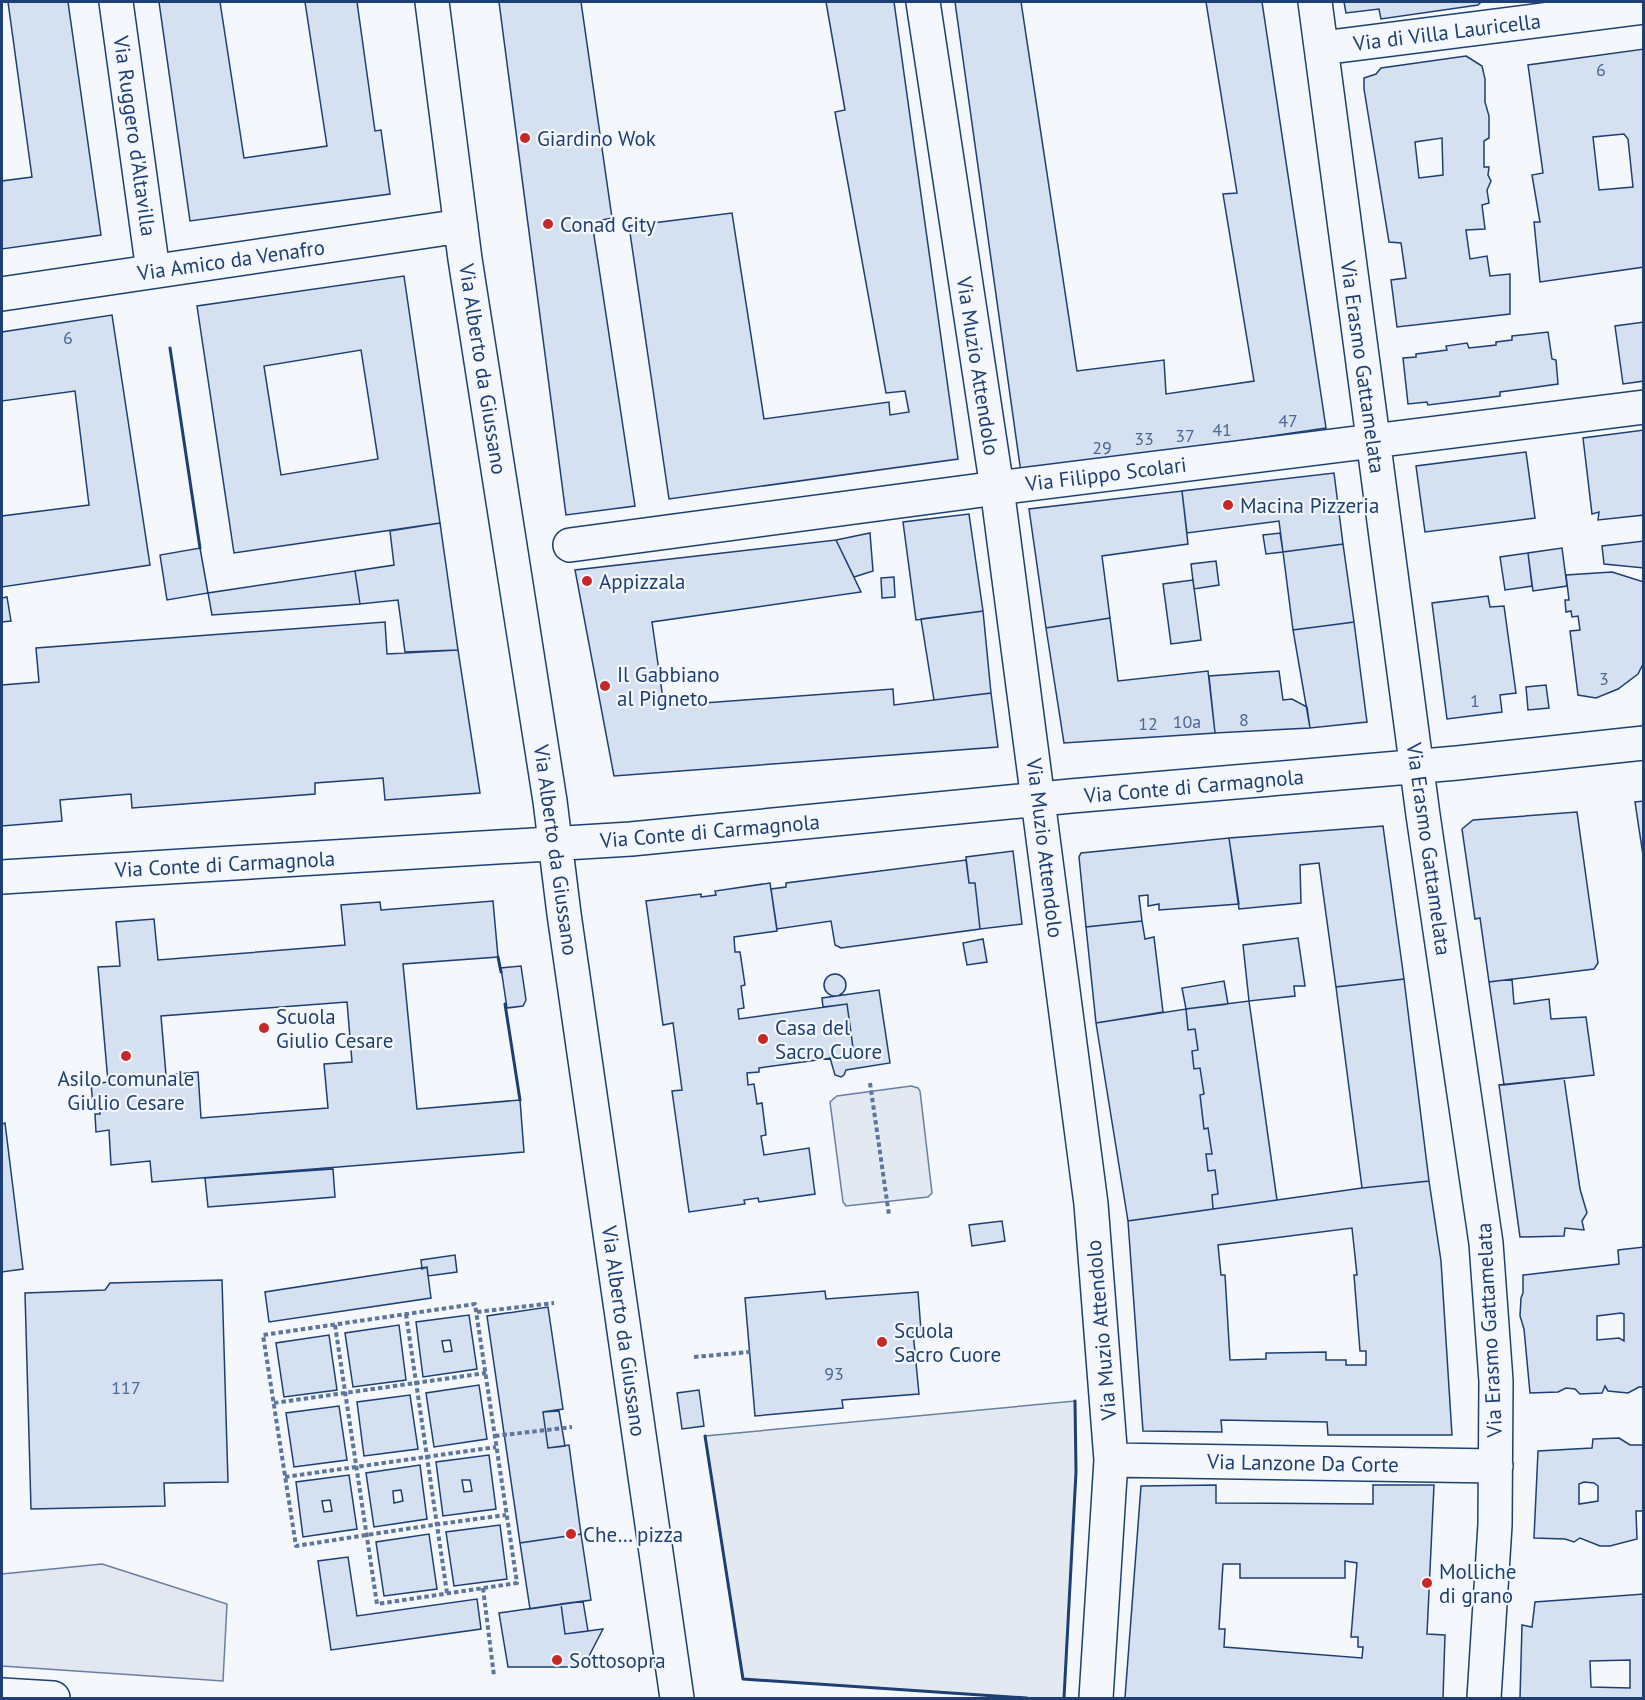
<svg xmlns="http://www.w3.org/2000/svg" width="1645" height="1700" font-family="'PT Sans',sans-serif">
<rect width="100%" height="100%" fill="#f4f7fb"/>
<!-- green -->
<path fill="#e3e9f0" stroke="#687fa3" stroke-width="1.5" d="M911,1086L918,1088L920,1091L932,1193L928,1197L846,1206L843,1202L830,1102L837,1096Z
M1075,1401L1076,1473L1064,1698H1027L743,1679L705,1436Z"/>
<!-- parking -->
<path fill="#e3e8f0" stroke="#687fa3" stroke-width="1.5" d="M102,1564L227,1604L223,1681L2,1666V1574Z"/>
<!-- building -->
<path fill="#d5e0f0" stroke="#1d3f73" stroke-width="1.5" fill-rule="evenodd" d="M8,2H68L101,235L2,249V181L32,177Z
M159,2H220L244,158L327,146L305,2H357L375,131L381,130L390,194L190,221Z
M499,2H581L612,218L592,222L635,506L566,515Z
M826,2H894L958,459L669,499L629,226L732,213L764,419L889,402L890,415L909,412L905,391L886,393L835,112L845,110Z
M955,2H1021L1077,371L1164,360L1166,394L1254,381L1223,194L1237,193L1206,2H1262L1326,428L1021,473Z
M1344,2H1481L1478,5L1381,19L1379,9L1346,13Z
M1644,49V267L1540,282L1534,222H1540L1532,175L1543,173L1528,65ZM1624,134L1628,139L1633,187L1599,190L1593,137Z
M1466,56L1482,66L1485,79V102L1489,116V138L1484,141V167H1489L1488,175L1491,181L1487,190L1489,203L1482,205L1485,229L1466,230L1470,259L1487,256L1490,276L1510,274V314L1397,327L1391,280L1406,278L1401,243L1389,242L1364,89V78L1376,74L1381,68ZM1442,138L1443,175L1419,178L1415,142Z
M404,276L440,523L234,553L197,306ZM361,350L378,459L281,475L264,366Z
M112,315L150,565L2,587V516L89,505L75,391L2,401V332Z
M1644,322V381L1623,384L1615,326Z
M1548,332L1552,359L1556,360L1558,384L1500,392V396L1428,405L1427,402L1408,404L1403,358L1416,357V354L1447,350L1446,346L1467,343L1469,348L1496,345V342L1512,340V336Z
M1644,430V515L1598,520L1599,512L1592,514L1583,438Z
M1526,452L1535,518L1425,532L1416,466Z
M1334,473L1343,544L1283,552L1279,521L1187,533L1182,491Z
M1182,491L1188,544L1102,556L1110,618L1046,628L1029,509Z
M969,514L983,611L916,620L903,522Z
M440,523L458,650L405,652L398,600L360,604L355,571L394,565L390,531Z
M870,533L873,571L854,577L836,540Z
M1280,533L1283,552L1266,554L1263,535Z
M836,540L861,592L652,622L664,706L893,689L894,705L991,693L998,747L614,776L575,570Z
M1644,541V568L1604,564L1602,546Z
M1343,544L1354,622L1293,630L1283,552Z
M200,548L208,593L167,600L160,555Z
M1562,548L1567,586L1533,591L1528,553Z
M1528,553L1532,586L1505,590L1500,557Z
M1216,561L1219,585L1194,589L1191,564Z
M355,571L360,604L212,615L208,593Z
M1612,572L1644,582V662L1638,674L1618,689L1596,698L1578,695L1570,631L1580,630L1578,616L1572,617L1571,611L1566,612L1565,600H1569L1566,575Z
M894,577L895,597L882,598L881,578Z
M1193,580L1201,640L1171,644L1163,584Z
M1488,596L1490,607L1504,606L1516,693L1500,695L1502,712L1447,719L1432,603Z
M7,597L11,621L2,622V598Z
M983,611L991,693L934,700L921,619Z
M1110,618L1118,681L1208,671L1215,733L1064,743L1046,628Z
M385,622L387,654L458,650L480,793L385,800L383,778L315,783V794L132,808L131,794L60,800L62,821L2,826V685L39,682L36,648Z
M1354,622L1367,722L1310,728L1293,630Z
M1279,671L1283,700L1292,699L1307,707L1310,728L1215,733L1209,676Z
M1546,685L1549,708L1528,710L1526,687Z
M1644,801V862L1635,802Z
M1577,812L1598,963L1594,969L1489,982L1480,918L1475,919L1462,829L1473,820Z
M1383,826L1404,979L1336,987L1319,863L1300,865L1301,903L1239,909L1229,838Z
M1229,838L1239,904L1159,910V904L1148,906V895L1139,896L1142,921L1086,927L1079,857L1081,853Z
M1013,851L1022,924L980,929L975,883H969L966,857Z
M966,860L969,883H975L980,929L841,948L835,945L831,921L777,929L771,889L786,887V883Z
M770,883L777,931L734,937L735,952H740L745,985L741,986L744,1008L738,1009L739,1019L847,1004L854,1055L759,1068V1072L747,1073L748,1085L754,1084L757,1104L762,1103L766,1135L761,1136L764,1155L809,1148L815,1194L759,1202L758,1198L744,1200L745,1204L689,1212L672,1091L682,1090L673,1023L663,1025L646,901L701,894V897L716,895L715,891Z
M493,901L498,957L403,964L417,1109L520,1100L524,1152L152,1182L150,1161L111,1165L109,1130L96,1132L95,1114H100L99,1104L93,1105L91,1084L108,1082L98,967L120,966L116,922L154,919L158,960L345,945L341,905L380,902L381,910ZM347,1002L352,1062L324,1064L328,1108L201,1118L198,1072L166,1075L161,1016Z
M1142,921L1145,939L1154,937L1163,1012L1096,1023L1086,927Z
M1298,938L1305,986H1294L1295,996L1249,1001L1243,945Z
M983,939L987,962L967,965L963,943Z
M521,966L526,1000L523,1006L507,1008L501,968Z
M824 985a11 11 0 1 1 22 0a11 11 0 1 1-22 0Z
M1404,979L1429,1181L1362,1188L1336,987Z
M1512,979L1514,1004L1549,999L1551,1019L1586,1017L1594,1075L1504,1085L1489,982Z
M1224,981L1228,1004L1186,1009L1182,988Z
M879,990L890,1063L846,1070L844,1075L841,1077L835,1075L830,1058L854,1055L847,1004L823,1007L822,998Z
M1249,1001L1277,1200L1213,1209L1212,1195L1218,1194L1215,1170L1208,1171L1206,1154H1212L1208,1128L1204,1129L1200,1095L1204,1094L1200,1068L1194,1069L1192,1051L1198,1050L1195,1029L1188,1030L1186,1009Z
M1186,1009L1188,1030L1195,1029L1198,1050L1192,1051L1194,1069L1200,1068L1204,1094L1200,1095L1204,1129L1208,1128L1212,1154H1206L1208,1171L1215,1170L1218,1194L1212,1195L1213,1209L1128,1221L1096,1023Z
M1564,1078L1580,1189L1587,1213L1582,1221L1584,1230L1565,1228L1564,1236L1520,1237L1499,1085Z
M5,1123L23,1269L2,1272V1124Z
M333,1169L335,1197L208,1207L205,1178Z
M1429,1181L1441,1261L1452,1435H1328L1327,1422L1221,1420L1222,1432L1143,1431L1128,1221L1362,1188ZM1352,1228L1357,1275H1354L1360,1351H1366V1365H1346V1360H1326V1352L1266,1353V1359L1230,1360L1225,1275H1221L1218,1245Z
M1002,1221L1005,1241L972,1246L969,1225Z
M1644,1247V1387H1639L1628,1393L1608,1391L1605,1386L1602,1393L1580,1394L1575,1389L1566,1388L1558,1392L1530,1393L1524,1329L1520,1316L1521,1298L1523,1293V1275L1619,1264L1618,1250ZM1621,1313L1624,1314V1341L1619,1338L1597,1340V1316Z
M455,1255L457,1272L428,1276L427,1267L422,1269L421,1260Z
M427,1267L431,1298L269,1322L265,1292Z
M222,1280L228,1482L164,1483L165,1506L31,1509L25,1293L105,1290L110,1283Z
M825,1291L826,1299L918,1292L921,1331L913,1332L919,1394L842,1400L843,1408L755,1416L745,1298Z
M548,1307L563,1409L543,1412L548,1448L569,1445L581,1534L520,1543L487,1316Z
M469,1315L477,1369L423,1377L416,1322ZM450,1340L452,1351L444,1352L442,1341Z
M399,1325L406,1380L353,1387L345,1333Z
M329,1335L337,1390L284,1397L276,1343Z
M479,1385L487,1439L434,1447L426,1393Z
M699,1390L704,1426L682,1429L677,1393Z
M410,1395L418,1449L364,1456L357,1402Z
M339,1406L347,1460L294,1467L286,1413Z
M559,1411L565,1446L548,1448L543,1412Z
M1619,1438L1630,1445H1644V1511H1636L1637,1539L1610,1546H1600L1580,1538L1574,1542L1565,1539L1534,1538L1538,1451L1592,1448L1593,1439ZM1584,1482L1594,1483L1598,1486V1501L1579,1504V1484Z
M489,1455L496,1509L443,1516L436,1462ZM462,1480H470L472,1491L464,1492Z
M420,1465L427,1519L374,1527L366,1473ZM401,1490L403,1501L394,1503L393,1491Z
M349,1475L357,1529L303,1537L296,1482ZM330,1500L332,1511L324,1512L322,1501Z
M1216,1485V1503L1373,1504V1485H1434L1427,1634L1445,1635L1443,1698H1125L1141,1486ZM1345,1561L1357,1563L1351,1637H1358V1647H1363L1362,1658L1224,1647L1225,1629H1219L1223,1564H1240V1578H1345Z
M500,1525L507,1579L454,1586L446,1532Z
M429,1534L437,1589L384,1596L376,1542Z
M581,1534L591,1600L530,1609L520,1543Z
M348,1557L357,1616L477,1599L481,1629L331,1650L318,1561Z
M1644,1594V1698H1520L1522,1625L1532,1627L1535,1602ZM1630,1660V1688L1591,1687L1590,1661Z
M583,1601L588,1631L565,1634L561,1604Z
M561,1604L565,1634L603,1629L589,1656L570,1667H508L499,1613Z"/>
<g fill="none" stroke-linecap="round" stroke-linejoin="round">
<!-- minor casing -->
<g stroke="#1d3f73" stroke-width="36">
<path id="minor" d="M116,2L153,271
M432,2L465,259L550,801L564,914L677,1698
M923,2L997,488L1091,1204L1111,1460L1096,1698
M1315,2L1423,815L1486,1243L1496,1381L1495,1525L1484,1698
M1322,48L1644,7
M2,294L461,226
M570,545L997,488L1644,407
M2,877L631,839L1071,796L1457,763L1644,743
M1111,1460L1496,1466
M2,1695L53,1698"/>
</g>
<!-- path -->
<path stroke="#5e769c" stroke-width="4" stroke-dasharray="4.5 3" stroke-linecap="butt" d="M870,1083L889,1215
M477,1312L554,1303
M406,1314L447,1593
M335,1325L377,1604L517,1583L475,1304L263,1335L296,1546C366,1535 436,1524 506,1515
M694,1357L750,1352
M274,1403L486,1373
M495,1436L572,1427
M285,1477L496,1447
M483,1588L494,1676"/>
<!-- minor -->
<use href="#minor" stroke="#f4f7fb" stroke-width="33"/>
<!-- wall -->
<path stroke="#1d3f73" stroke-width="3" d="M170,348L200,548
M498,957L501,972
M505,1004L520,1100
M705,1436L743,1679L1027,1698
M1064,1698L1076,1472L1075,1401"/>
</g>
<!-- markers -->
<g fill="#c62828" stroke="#f4f7fb" stroke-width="2">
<circle cx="525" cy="138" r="6"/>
<circle cx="548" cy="224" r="6"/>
<circle cx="1228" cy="505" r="6"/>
<circle cx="587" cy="581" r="6"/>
<circle cx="605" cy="686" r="6"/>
<circle cx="264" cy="1028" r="6"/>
<circle cx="763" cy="1039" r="6"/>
<circle cx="126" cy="1056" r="6"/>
<circle cx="882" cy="1342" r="6"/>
<circle cx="571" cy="1534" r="6"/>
<circle cx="1427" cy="1583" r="6"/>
<circle cx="557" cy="1660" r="6"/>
</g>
<g text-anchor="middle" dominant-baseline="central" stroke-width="4.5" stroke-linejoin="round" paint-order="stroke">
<!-- number labels -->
<g font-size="18" fill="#4b6792">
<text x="1601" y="69">6</text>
<text x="68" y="337">6</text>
<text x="1288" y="420">47</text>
<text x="1222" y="429">41</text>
<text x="1185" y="435">37</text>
<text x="1144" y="438">33</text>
<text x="1102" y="447">29</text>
<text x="1604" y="678">3</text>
<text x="1475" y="700">1</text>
<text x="1244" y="719">8</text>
<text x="1187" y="721">10a</text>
<text x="1148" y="723">12</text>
<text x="834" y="1373">93</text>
<text x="126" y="1387">117</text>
</g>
<!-- street labels -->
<g font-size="21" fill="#1d3f73" stroke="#f4f7fb">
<text transform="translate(1447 32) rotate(-7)">Via di Villa Lauricella</text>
<text transform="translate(135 136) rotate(82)">Via Ruggero d'Altavilla</text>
<text transform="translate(231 260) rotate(-8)">Via Amico da Venafro</text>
<text transform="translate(978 366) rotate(81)">Via Muzio Attendolo</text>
<text transform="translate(1363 367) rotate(82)">Via Erasmo Gattamelata</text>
<text transform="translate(483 369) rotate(81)">Via Alberto da Giussano</text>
<text transform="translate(1106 474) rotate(-7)">Via Filippo Scolari</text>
<text transform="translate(1194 786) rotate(-5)">Via Conte di Carmagnola</text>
<text transform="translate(710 831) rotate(-5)">Via Conte di Carmagnola</text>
<text transform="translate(1045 848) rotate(83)">Via Muzio Attendolo</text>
<text transform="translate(1429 849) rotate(82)">Via Erasmo Gattamelata</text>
<text transform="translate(556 850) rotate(82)">Via Alberto da Giussano</text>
<text transform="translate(225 864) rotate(-3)">Via Conte di Carmagnola</text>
<text transform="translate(1101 1330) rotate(-95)">Via Muzio Attendolo</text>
<text transform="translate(1489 1330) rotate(-93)">Via Erasmo Gattamelata</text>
<text transform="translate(624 1331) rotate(82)">Via Alberto da Giussano</text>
<text transform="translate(1303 1463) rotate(1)">Via Lanzone Da Corte</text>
</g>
<!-- poi labels -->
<g font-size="21" fill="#1d3f73" stroke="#f4f7fb" text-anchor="start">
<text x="537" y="138">Giardino Wok</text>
<text x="560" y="224">Conad City</text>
<text x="1240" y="505">Macina Pizzeria</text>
<text x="599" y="581">Appizzala</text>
<text x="617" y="674">Il Gabbiano<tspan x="617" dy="24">al Pigneto</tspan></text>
<text x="276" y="1016">Scuola<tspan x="276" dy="24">Giulio Cesare</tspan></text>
<text x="775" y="1027">Casa del<tspan x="775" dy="24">Sacro Cuore</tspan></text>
<text x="126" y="1078" text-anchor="middle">Asilo comunale<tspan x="126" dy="24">Giulio Cesare</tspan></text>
<text x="894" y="1330">Scuola<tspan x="894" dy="24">Sacro Cuore</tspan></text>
<text x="583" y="1534">Che… pizza</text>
<text x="1439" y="1571">Molliche<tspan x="1439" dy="24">di grano</tspan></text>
<text x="569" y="1660">Sottosopra</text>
</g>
</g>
<!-- border -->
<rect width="1645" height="1700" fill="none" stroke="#1d3f73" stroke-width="6"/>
</svg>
